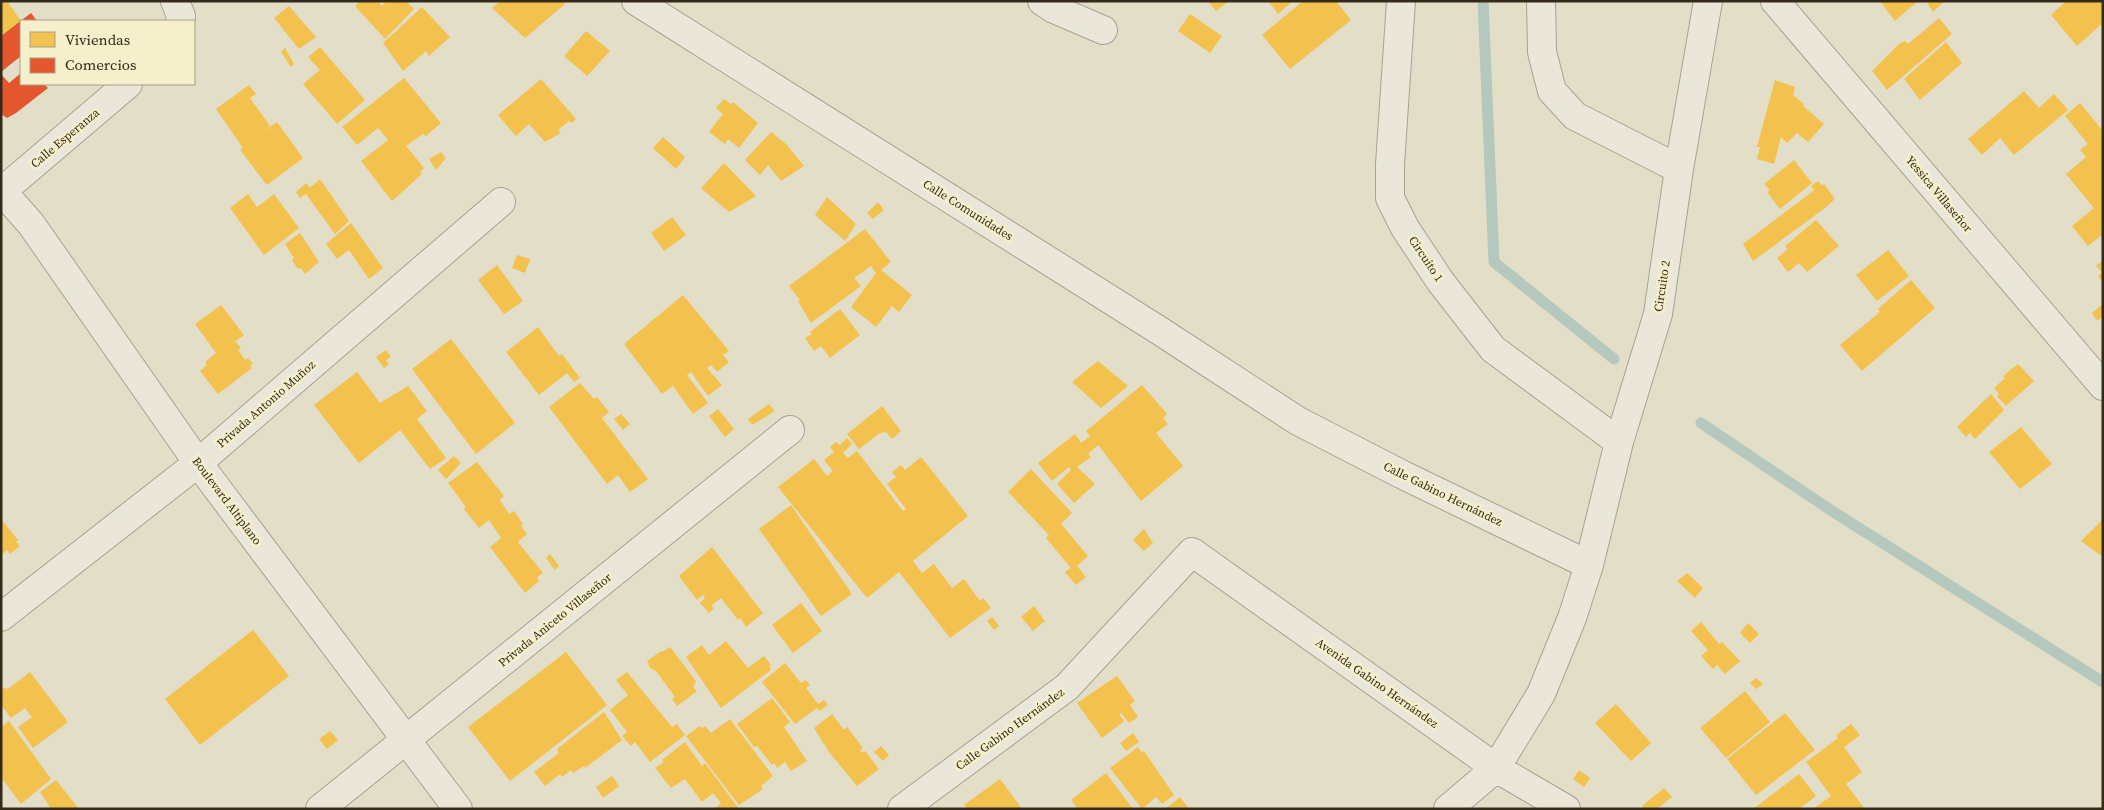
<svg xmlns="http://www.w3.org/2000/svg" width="2104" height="810" font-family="'Source Serif 4',serif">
<rect width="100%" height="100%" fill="#e3dec7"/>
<!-- homes -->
<path fill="#f2c14e" d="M1,1H7L21,21L1,36Z
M360,1H378L382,6L386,1H406L414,9L385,39L355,6Z
M500,1H562L565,4L525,38L492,8Z
M1208,1H1229L1216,11Z
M1268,1H1293L1278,14Z
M1336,1L1351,20L1290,69L1262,35L1303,1Z
M1880,1H1918L1895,21Z
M1926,1H1945L1933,12Z
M2066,1H2103V23L2077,46L2051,15Z
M289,6L316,37L299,49L274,18Z
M422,7L450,37L429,56L426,51L403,71L383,43Z
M1190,14L1222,36L1210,53L1178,31Z
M1939,18L1952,34L1887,90L1872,71L1899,44L1905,41L1908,44Z
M586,31L610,51L587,76L564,56Z
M1946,42L1962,63L1920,100L1904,79Z
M320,47L365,100L337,124L303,84L320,70L308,57Z
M285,48L294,64L291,67L281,52Z
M404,78L441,123L426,136L423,134L406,146L424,168L420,172L422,174L392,201L361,161L388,140L378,128L357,145L342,127Z
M541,79L576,119L572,123L569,121L558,130L561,133L545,142L529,124L516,136L498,115Z
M1775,80L1795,87L1793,95L1804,104L1803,106L1824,124L1808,142L1797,133L1787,143L1781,137L1774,164L1757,159L1760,147H1757Z
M249,85L256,94L250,98L270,126L259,134L277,122L303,158L267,185L240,150L243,148L216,109Z
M2024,91L2039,108L2054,94L2068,110L2014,155L2000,138L1982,155L1968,139Z
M724,99L731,104L733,102L758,123L739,148L728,139L725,144L709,132L723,114L716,108Z
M2080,103L2103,131V234L2088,246L2072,226L2094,208L2066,174L2086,157L2080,150L2088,144L2065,116Z
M771,132L786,144L804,166L781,181L768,165L760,175L745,160Z
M663,137L685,157L676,169L653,148Z
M441,152L446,158L436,170L429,159Z
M1794,160L1812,183L1780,209L1767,192L1770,190L1764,184Z
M724,163L756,196L729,212L701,188Z
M320,179L349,221L335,234L306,194L300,198L296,192L306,183L310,188Z
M1818,181L1822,186L1824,184L1835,199L1825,208L1753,261L1743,244L1812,192L1814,190L1811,186Z
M248,194L257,207L274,194L299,228L264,255L230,208Z
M827,197L856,224L845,241L815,215Z
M878,202L884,210L873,219L867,213Z
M672,217L686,235L664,251L651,233Z
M1816,220L1839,246L1807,272L1799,263L1788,272L1777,258L1788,249L1785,246Z
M351,223L383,268L369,279L349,250L337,259L326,244Z
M865,229L891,262L881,270L912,295L899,312L892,306L876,327L851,307L876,273L871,266L854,278L861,286L811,323L798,301L800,300L789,286Z
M300,233L319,262L305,274L301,268L298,269L292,260L294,258L285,244Z
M1888,250L1909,276L1877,301L1856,275Z
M517,255L530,259L525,273L512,268Z
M2103,260V283L2098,276L2102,272L2096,266Z
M497,265L523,301L504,314L478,280Z
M1911,280L1935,308L1862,371L1840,345L1880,312L1878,309Z
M683,295L729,351L723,355L729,362L717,372L711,365L707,368L722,385L708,396L691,372L687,375L708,403L693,414L673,386L662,394L624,344Z
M2103,304V316L2097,321L2092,313Z
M221,305L244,335L232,344L236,342L241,348L238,350L245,360L248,358L253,364L250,366L252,368L218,394L200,371L207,365L205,362L216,353L195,324Z
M840,309L860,335L830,358L821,346L814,351L805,338L812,334L810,332Z
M538,327L559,356L562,354L580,378L574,382L567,373L539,395L506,352Z
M451,339L515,423L476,454L412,369Z
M386,350L391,357L386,360L389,364L384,368L376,357Z
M1098,361L1128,386L1101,408L1072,382Z
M2018,364L2034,381L2006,406L1997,396L1999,394L1994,388L2005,378L2003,376Z
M357,372L380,403L408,386L427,411L417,419L446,458L430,469L400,430L359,463L314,405Z
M580,383L594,399L597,397L609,412L602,418L648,479L630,492L618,475L607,484L549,407Z
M1142,385L1167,414L1163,418L1168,424L1156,433L1183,466L1141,501L1098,445L1088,454L1091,457L1077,467L1095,484L1074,503L1057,484L1071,470L1069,467L1052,481L1038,463L1075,434L1081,443L1090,436L1086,431Z
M1991,394L2004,410L1975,439L1970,433L1966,437L1957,427Z
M769,404L775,411L752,425L748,419Z
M882,406L901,431L892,439L886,432L880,433L859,449L847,434Z
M718,409L734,429L725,437L709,416Z
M621,414L630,424L623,430L614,419Z
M2021,427L2052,464L2020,489L1989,452Z
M847,438L852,444L843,453L848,458L857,451L903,511L906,509L887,484L896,477L892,472L901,465L905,470L921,457L968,516L913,561L922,573L934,564L952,588L964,579L980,601L983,598L991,608L950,638L899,572L867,598L778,487L814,459L827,476L833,471L824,460L834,452L830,447L836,442L840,445Z
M454,456L461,463L446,479L438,470Z
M477,462L504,496L500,500L509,514L514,511L523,524L521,526L527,534L518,542L543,573L537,577L539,581L525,593L490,547L501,538L489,520L479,528L464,509L466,507L448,483Z
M1031,469L1072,513L1061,524L1088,556L1077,566L1086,577L1076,585L1065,572L1071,568L1046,538L1049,535L1008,492Z
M791,505L852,594L821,616L759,529Z
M1,519L18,540L16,542L20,546L10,554L7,550L1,555Z
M2103,519V557L2081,541Z
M1144,529L1153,543L1144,551L1133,540Z
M712,547L763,613L746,627L740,618L738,620L721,598L711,606L714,608L709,613L700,603L705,598L703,595L697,600L679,576Z
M550,554L559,566L555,570L546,558Z
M1687,573L1703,588L1695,598L1677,581Z
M801,603L822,631L793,653L772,625Z
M1034,606L1045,621L1033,631L1021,617Z
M992,617L999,626L994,630L987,621Z
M1701,622L1719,644L1722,642L1740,661L1725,674L1717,665L1713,669L1701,656L1708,650L1691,631Z
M1748,623L1759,634L1750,643L1740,633Z
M253,630L289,676L200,745L165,699Z
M726,641L748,668L764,656L771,665L769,666L771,670L721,708L686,657L702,645L709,655Z
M670,647L696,681L693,687L697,691L677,706L672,699L675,697L656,671L650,668L647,661L661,651L662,652Z
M566,652L607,705L510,781L468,727Z
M785,663L801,683L806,680L810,685L806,688L818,704L824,700L828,705L820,711L817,708L795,724L762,682Z
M30,672L68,722L33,748L18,727L32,717L25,708L11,718L1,705V687L8,689Z
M627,672L672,727L677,724L685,735L650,762L635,742L631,746L622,736L627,732L610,710L628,695L616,680Z
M1117,676L1135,701L1130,705L1138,717L1129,723L1121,713L1119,714L1124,721L1102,738L1077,703Z
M1756,678L1763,684L1756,689L1750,683Z
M1745,691L1770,722L1726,758L1700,728Z
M772,698L790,722L784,727L807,761L791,771L785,762L777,768L774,763L772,765L757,746L754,747L737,724Z
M1616,704L1651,743L1631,761L1595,723Z
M604,712L622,740L585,768L584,766L573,773L571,770L562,777L560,774L545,786L534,772L559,753L557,749Z
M1785,713L1815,750L1756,795L1727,759Z
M832,714L844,730L847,727L863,748L860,750L862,753L865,751L879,769L857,786L829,752L814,728Z
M730,719L773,776L761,786L763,789L739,805L686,736L700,726L702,728L705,726L711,733Z
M9,721L51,779L21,804L1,777V727Z
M1851,724L1860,735L1844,747L1862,772L1846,784L1865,809H1813L1831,796L1806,762L1838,738L1836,735Z
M330,731L338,740L327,749L319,739Z
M1133,733L1139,742L1126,751L1120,743Z
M685,742L702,766L705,763L739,809H715L721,803L713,793L702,802L685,779L671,788L655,768L664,762L662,760Z
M881,746L889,755L883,761L874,752Z
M1138,747L1142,753L1144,751L1174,795L1162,804L1156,797L1142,809L1110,768Z
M1579,770L1590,778L1584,787L1573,779Z
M1106,773L1133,809H1078L1071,800Z
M1799,774L1816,796L1799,809H1753Z
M612,776L619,786L603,798L596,787Z
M1000,779L1022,809H967L964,805Z
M56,780L79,809H47L50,807L40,792Z
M1664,788L1672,797L1657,809H1644L1642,806Z
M1180,797L1189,809H1165Z"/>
<!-- shops -->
<path fill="#e4572e" d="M31,13L37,21H21V56L1,72V36Z
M21,73V84H44L48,88L16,113L7,118L1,114V74L9,83Z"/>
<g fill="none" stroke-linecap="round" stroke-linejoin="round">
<!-- stream -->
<path stroke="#b4c8be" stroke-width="11" d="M1483,1L1494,262L1614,359
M1701,423L1832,511L2103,682"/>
<!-- minor casing -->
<g stroke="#a7a291" stroke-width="30">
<path id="minor" d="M175,1L181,16L180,21
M636,1L1160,331L1298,421L1403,475L1589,565
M1042,1L1054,9L1103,30
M1401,1L1390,164V198L1405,228L1440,281L1493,349L1619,442
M1541,1L1542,52L1552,91L1575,116L1679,169
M1775,1L2103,386
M1,190L31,224L198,463L458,809
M1,192L128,84
M1,617L198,463L501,202
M320,809L790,430
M902,809L1067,687L1192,552L1496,768L1566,809
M1448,809L1496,768L1541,694L1572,618L1589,565L1619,442L1658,314L1679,169L1708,1"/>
</g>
<!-- minor -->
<use href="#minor" stroke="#eae7da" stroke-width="28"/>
</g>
<g text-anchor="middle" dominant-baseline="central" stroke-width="5" stroke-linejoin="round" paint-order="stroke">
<!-- street labels -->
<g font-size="12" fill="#342a1b" stroke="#f6efcb">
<text transform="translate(65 138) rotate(-40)">Calle Esperanza</text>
<text transform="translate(1939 194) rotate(50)">Yessica Villaseñor</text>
<text transform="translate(968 210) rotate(32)">Calle Comunidades</text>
<text transform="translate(1426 259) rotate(56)">Circuito 1</text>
<text transform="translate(1662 286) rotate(-81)">Circuito 2</text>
<text transform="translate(266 404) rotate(-41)">Privada Antonio Muñoz</text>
<text transform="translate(1443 494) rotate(26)">Calle Gabino Hernández</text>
<text transform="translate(227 501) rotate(53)">Boulevard Altiplano</text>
<text transform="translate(555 620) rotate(-39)">Privada Aniceto Villaseñor</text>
<text transform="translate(1377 683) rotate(35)">Avenida Gabino Hernández</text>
<text transform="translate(1010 729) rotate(-36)">Calle Gabino Hernández</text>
</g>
</g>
<!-- border -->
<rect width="2104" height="810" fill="none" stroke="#342a1b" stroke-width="5"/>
<!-- legend -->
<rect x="20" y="20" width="175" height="65" fill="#f6efcb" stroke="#a8a085"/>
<rect x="30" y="32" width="25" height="15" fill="#f2c14e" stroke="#a8a085"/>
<text x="65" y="45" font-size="15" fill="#342a1b">Viviendas</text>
<rect x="30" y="58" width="25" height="15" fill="#e4572e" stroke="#a8a085"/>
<text x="65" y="70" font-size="15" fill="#342a1b">Comercios</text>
</svg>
